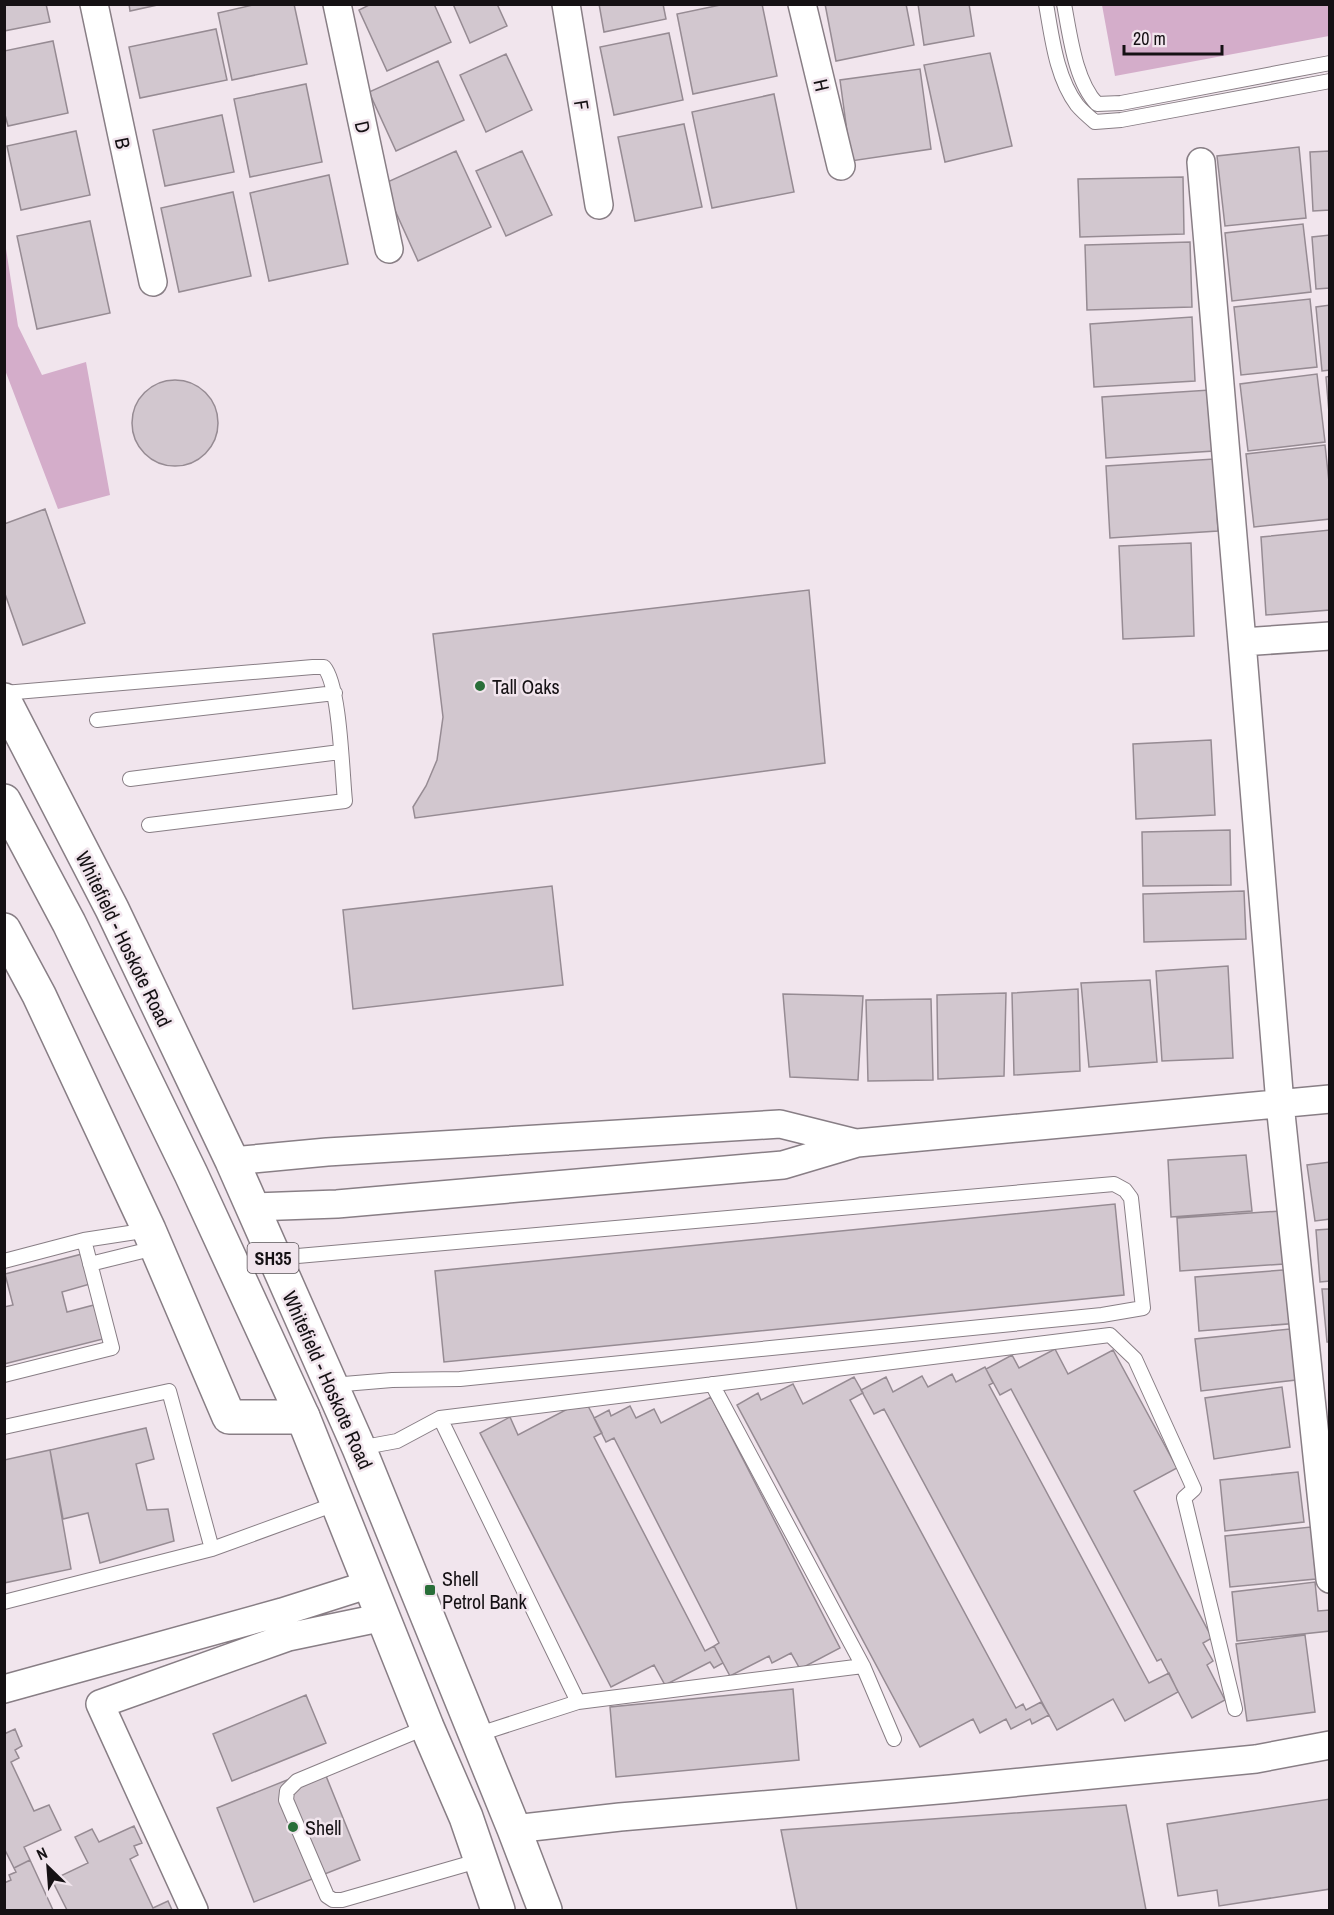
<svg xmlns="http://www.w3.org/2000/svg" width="1334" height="1915" font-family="'Archivo Narrow',sans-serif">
<rect width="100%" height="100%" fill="#f1e5ed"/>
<!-- green -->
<path fill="#d4adca" d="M1102,5H1329V36L1115,76Z
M4,236L18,326L42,375L86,362L110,495L58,509L5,370Z"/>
<!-- building -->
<path fill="#d2c7cf" stroke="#968b93" stroke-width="1.5" d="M4,4H46L50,22L4,31Z
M129,4H162L130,11Z
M257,4H294L307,64L232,80L218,13Z
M371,4H434L451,42L387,71L359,10Z
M453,4H497L507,26L470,43Z
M599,4H663L666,19L604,32Z
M725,4H762L777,76L693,94L677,14Z
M825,4H906L914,45L836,61Z
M918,4H969L974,36L924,45Z
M216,29L227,80L140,98L129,47Z
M669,33L683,100L614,115L600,47Z
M53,41L68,113L8,126L4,111V51Z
M990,53L1012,146L945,162L924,65Z
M506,54L532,110L486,132L460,75Z
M438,61L464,120L396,151L369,92Z
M920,69L931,149L851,161L840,80Z
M306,84L322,162L250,177L234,99Z
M774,94L794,192L712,208L692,112Z
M222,115L234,172L165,186L153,130Z
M684,124L702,207L635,221L618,137Z
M76,131L90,195L21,210L7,146Z
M1299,147L1306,218L1225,226L1217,156Z
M456,151L491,227L418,261L383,184Z
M522,151L552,215L506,236L476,171Z
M1330,151V210L1313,211L1310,152Z
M329,175L348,264L269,281L250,193Z
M1183,177L1184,234L1080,237L1078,179Z
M233,192L251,276L179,292L161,208Z
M90,221L110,313L37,329L17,236Z
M1303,224L1311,292L1232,301L1225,233Z
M1330,235V288L1316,289L1312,237Z
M1190,242L1192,307L1087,310L1085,245Z
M1310,299L1317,367L1241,375L1234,307Z
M1330,305V370L1322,371L1316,307Z
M1192,317L1195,381L1094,387L1090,324Z
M1317,374L1325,442L1248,451L1240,384Z
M1330,376V425L1326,377Z
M132 423a43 43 0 1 1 86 0a43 43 0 1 1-86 0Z
M1210,390L1214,451L1106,458L1102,397Z
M1325,445L1330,491V519L1254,527L1246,454Z
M1214,459L1218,531L1110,538L1106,466Z
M45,509L85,623L23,645L4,591V524Z
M1330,530V610L1266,615L1261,537Z
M1191,543L1194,636L1123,639L1119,546Z
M809,590L825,763L415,818L413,807L426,786L437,760L443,717L433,634Z
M1211,740L1215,815L1136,819L1133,744Z
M1230,830L1231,885L1143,886L1142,832Z
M552,886L563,985L353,1009L343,910Z
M1244,891L1246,939L1144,942L1143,894Z
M1228,966L1233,1058L1162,1061L1156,971Z
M1150,980L1157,1062L1089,1067L1081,983Z
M1078,989L1080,1071L1014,1075L1012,993Z
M1006,993L1004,1076L938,1079L937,995Z
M783,994L863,996L858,1080L790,1077Z
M931,999L933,1080L868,1081L866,1000Z
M1246,1155L1252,1211L1171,1217L1168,1160Z
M1330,1162V1219L1315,1221L1307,1165Z
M1115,1204L1124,1295L444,1362L435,1271Z
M1281,1211L1284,1264L1180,1271L1177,1218Z
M1330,1229V1281L1320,1282L1316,1230Z
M82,1254L90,1284L62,1292L67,1312L94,1305L103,1339L4,1364V1307L13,1305L5,1274Z
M1296,1269L1300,1323L1199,1331L1195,1277Z
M1322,1289H1330V1342H1327Z
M1290,1329L1296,1380L1201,1391L1195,1339Z
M1055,1349L1068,1374L1113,1350L1177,1468L1134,1491L1212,1638L1203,1643L1213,1661L1207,1665L1225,1700L1192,1718L1161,1659L1157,1661L1011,1389L1000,1395L986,1369L1012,1355L1019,1368Z
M985,1367L993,1383L989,1385L1149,1683L1169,1673L1178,1692L1125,1721L1113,1699L1057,1730L884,1409L874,1414L861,1390L886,1377L893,1392L922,1376L928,1387L952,1374L956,1382Z
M854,1377L863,1393L850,1400L1016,1708L1023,1704L1026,1710L1041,1702L1049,1715L1032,1724L1030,1719L1011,1729L1006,1719L980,1733L973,1719L920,1747L737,1405L758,1393L761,1400L793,1384L803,1404Z
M1282,1387L1290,1447L1214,1459L1205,1398Z
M711,1397L840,1648L800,1669L791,1653L772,1663L769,1656L730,1676L714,1646L719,1643L614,1438L606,1442L594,1418L609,1410L611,1416L630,1406L636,1418L654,1409L661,1423Z
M577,1404L579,1408L587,1404L602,1433L594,1437L705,1651L714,1646L723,1663L714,1668L710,1662L665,1685L654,1665L611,1687L480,1433L510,1417L518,1435Z
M146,1428L154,1459L136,1464L147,1510L168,1509L174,1541L100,1563L88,1513L63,1519L50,1450Z
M50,1450L71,1569L4,1583V1460Z
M1298,1472L1304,1522L1225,1531L1220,1480Z
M1311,1527L1316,1579L1230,1587L1225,1536Z
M1315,1582L1318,1611L1330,1610V1631L1237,1641L1232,1592Z
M1305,1635L1315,1712L1247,1721L1236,1644Z
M793,1689L799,1760L616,1777L610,1707Z
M306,1695L326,1743L232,1781L213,1734Z
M15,1729L22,1746L15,1750L19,1758L11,1762L34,1811L49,1805L61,1830L24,1847L30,1860L14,1868L4,1848V1734Z
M322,1766L360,1860L254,1902L217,1808Z
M1330,1799V1889L1219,1906L1217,1890L1178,1896L1167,1824Z
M1126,1805L1146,1910H797L781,1830Z
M134,1826L142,1843L134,1846L138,1855L130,1859L153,1908L168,1901L172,1910H67L52,1880L88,1863L75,1837L92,1829L99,1842Z
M30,1860L53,1910H4V1883L11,1880L9,1875L16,1872L14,1868Z"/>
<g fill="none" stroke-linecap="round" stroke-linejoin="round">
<!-- service casing -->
<g stroke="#887e85" stroke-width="16">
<path id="service" d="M1046,4C1052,37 1056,77 1077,105C1082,111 1089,117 1095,122L1121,120L1330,81
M1064,4C1070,35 1075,81 1097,104L1121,103L1330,63
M4,693L313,667H324C340,685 342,773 345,801L149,825
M97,720L335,693
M130,779L340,752
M275,1258L1114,1184L1125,1190L1131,1198L1143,1308L1102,1315L460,1379L392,1380L332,1385
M4,1261L84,1240L149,1230
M90,1264L155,1248
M4,1375L112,1348L84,1240
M712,1384L863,1666L894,1739
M440,1418L578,1702
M4,1427L169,1391L212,1549
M359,1448L397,1441L440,1418L1110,1335L1135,1359L1194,1489L1184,1498L1235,1709
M4,1602L212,1549L338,1503
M427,1727L297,1781L287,1791L286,1800L327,1896L333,1900H342L481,1860
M476,1735L578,1702L863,1666"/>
</g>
<!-- minor casing -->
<g stroke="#887e85" stroke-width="30">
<path id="minor" d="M94,4L153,282
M337,4L389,249
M566,4L599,205
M802,4L841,166
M1201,162L1242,642L1330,636
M1242,642L1280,1104L1330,1579
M232,1161L327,1152L780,1124L856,1143
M251,1207L337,1204L783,1165L857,1143L1330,1099
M4,1689L282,1612L370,1584
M514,1829L620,1817L950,1789L1256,1759L1330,1745
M194,1910L100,1704L288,1637L384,1617"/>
</g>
<!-- tertiary casing -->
<g stroke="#887e85" stroke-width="36">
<path id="tertiary" d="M4,930L39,995L149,1230L229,1417H303"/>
</g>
<!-- primary casing -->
<g stroke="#887e85" stroke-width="36">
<path id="primary" d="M4,700L112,909L232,1161L359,1448L514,1829L545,1910
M4,801L69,923L191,1174L303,1417L427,1727L466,1817L498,1910"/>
</g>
<!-- service -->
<use href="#service" stroke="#fff" stroke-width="14"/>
<!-- minor -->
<use href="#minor" stroke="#fff" stroke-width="27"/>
<!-- tertiary -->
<use href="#tertiary" stroke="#fff" stroke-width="33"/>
<!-- primary -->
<use href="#primary" stroke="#fff" stroke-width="33"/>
</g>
<!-- markers -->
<g fill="#296e39" stroke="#f1e5ed" stroke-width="2">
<circle cx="480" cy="686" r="6"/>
<rect x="424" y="1584" width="12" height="12" rx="3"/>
<circle cx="293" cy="1827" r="6"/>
</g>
<g text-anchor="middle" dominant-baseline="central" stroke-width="5" stroke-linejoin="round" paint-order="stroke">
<!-- shield labels -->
<rect fill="#f1e5ed" stroke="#575155" stroke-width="1.5" x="247.5" y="1243" width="51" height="30" rx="4.5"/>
<g font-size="18" font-weight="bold" fill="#151114">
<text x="273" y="1258">SH35</text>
</g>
<!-- street labels -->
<g font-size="20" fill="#151114" stroke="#f1e5ed">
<text transform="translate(822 85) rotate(77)">H</text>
<text transform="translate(582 105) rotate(81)">F</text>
<text transform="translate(363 127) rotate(78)">D</text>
<text transform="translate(123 143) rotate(78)">B</text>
<text transform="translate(124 939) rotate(64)">Whitefield - Hoskote Road</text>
<text transform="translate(328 1380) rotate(66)">Whitefield - Hoskote Road</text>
</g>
<!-- poi labels -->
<g font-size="20" fill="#151114" stroke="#f1e5ed" text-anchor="start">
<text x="492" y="686">Tall Oaks</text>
<text x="442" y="1578">Shell<tspan x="442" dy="23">Petrol Bank</tspan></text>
<text x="305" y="1827">Shell</text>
</g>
</g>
<!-- border -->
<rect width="1334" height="1915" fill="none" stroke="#151114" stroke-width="12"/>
<!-- north arrow -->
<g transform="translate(48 1867) rotate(335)" stroke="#f1e5ed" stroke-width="4.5" paint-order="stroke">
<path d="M0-4.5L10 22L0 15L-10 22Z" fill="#151114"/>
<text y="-9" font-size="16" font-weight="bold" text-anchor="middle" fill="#151114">N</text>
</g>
<!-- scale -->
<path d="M1124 45v9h98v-9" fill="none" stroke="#151114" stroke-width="3"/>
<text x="1133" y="45" font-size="18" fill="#151114" stroke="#f1e5ed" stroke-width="4.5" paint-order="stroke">20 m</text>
</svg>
